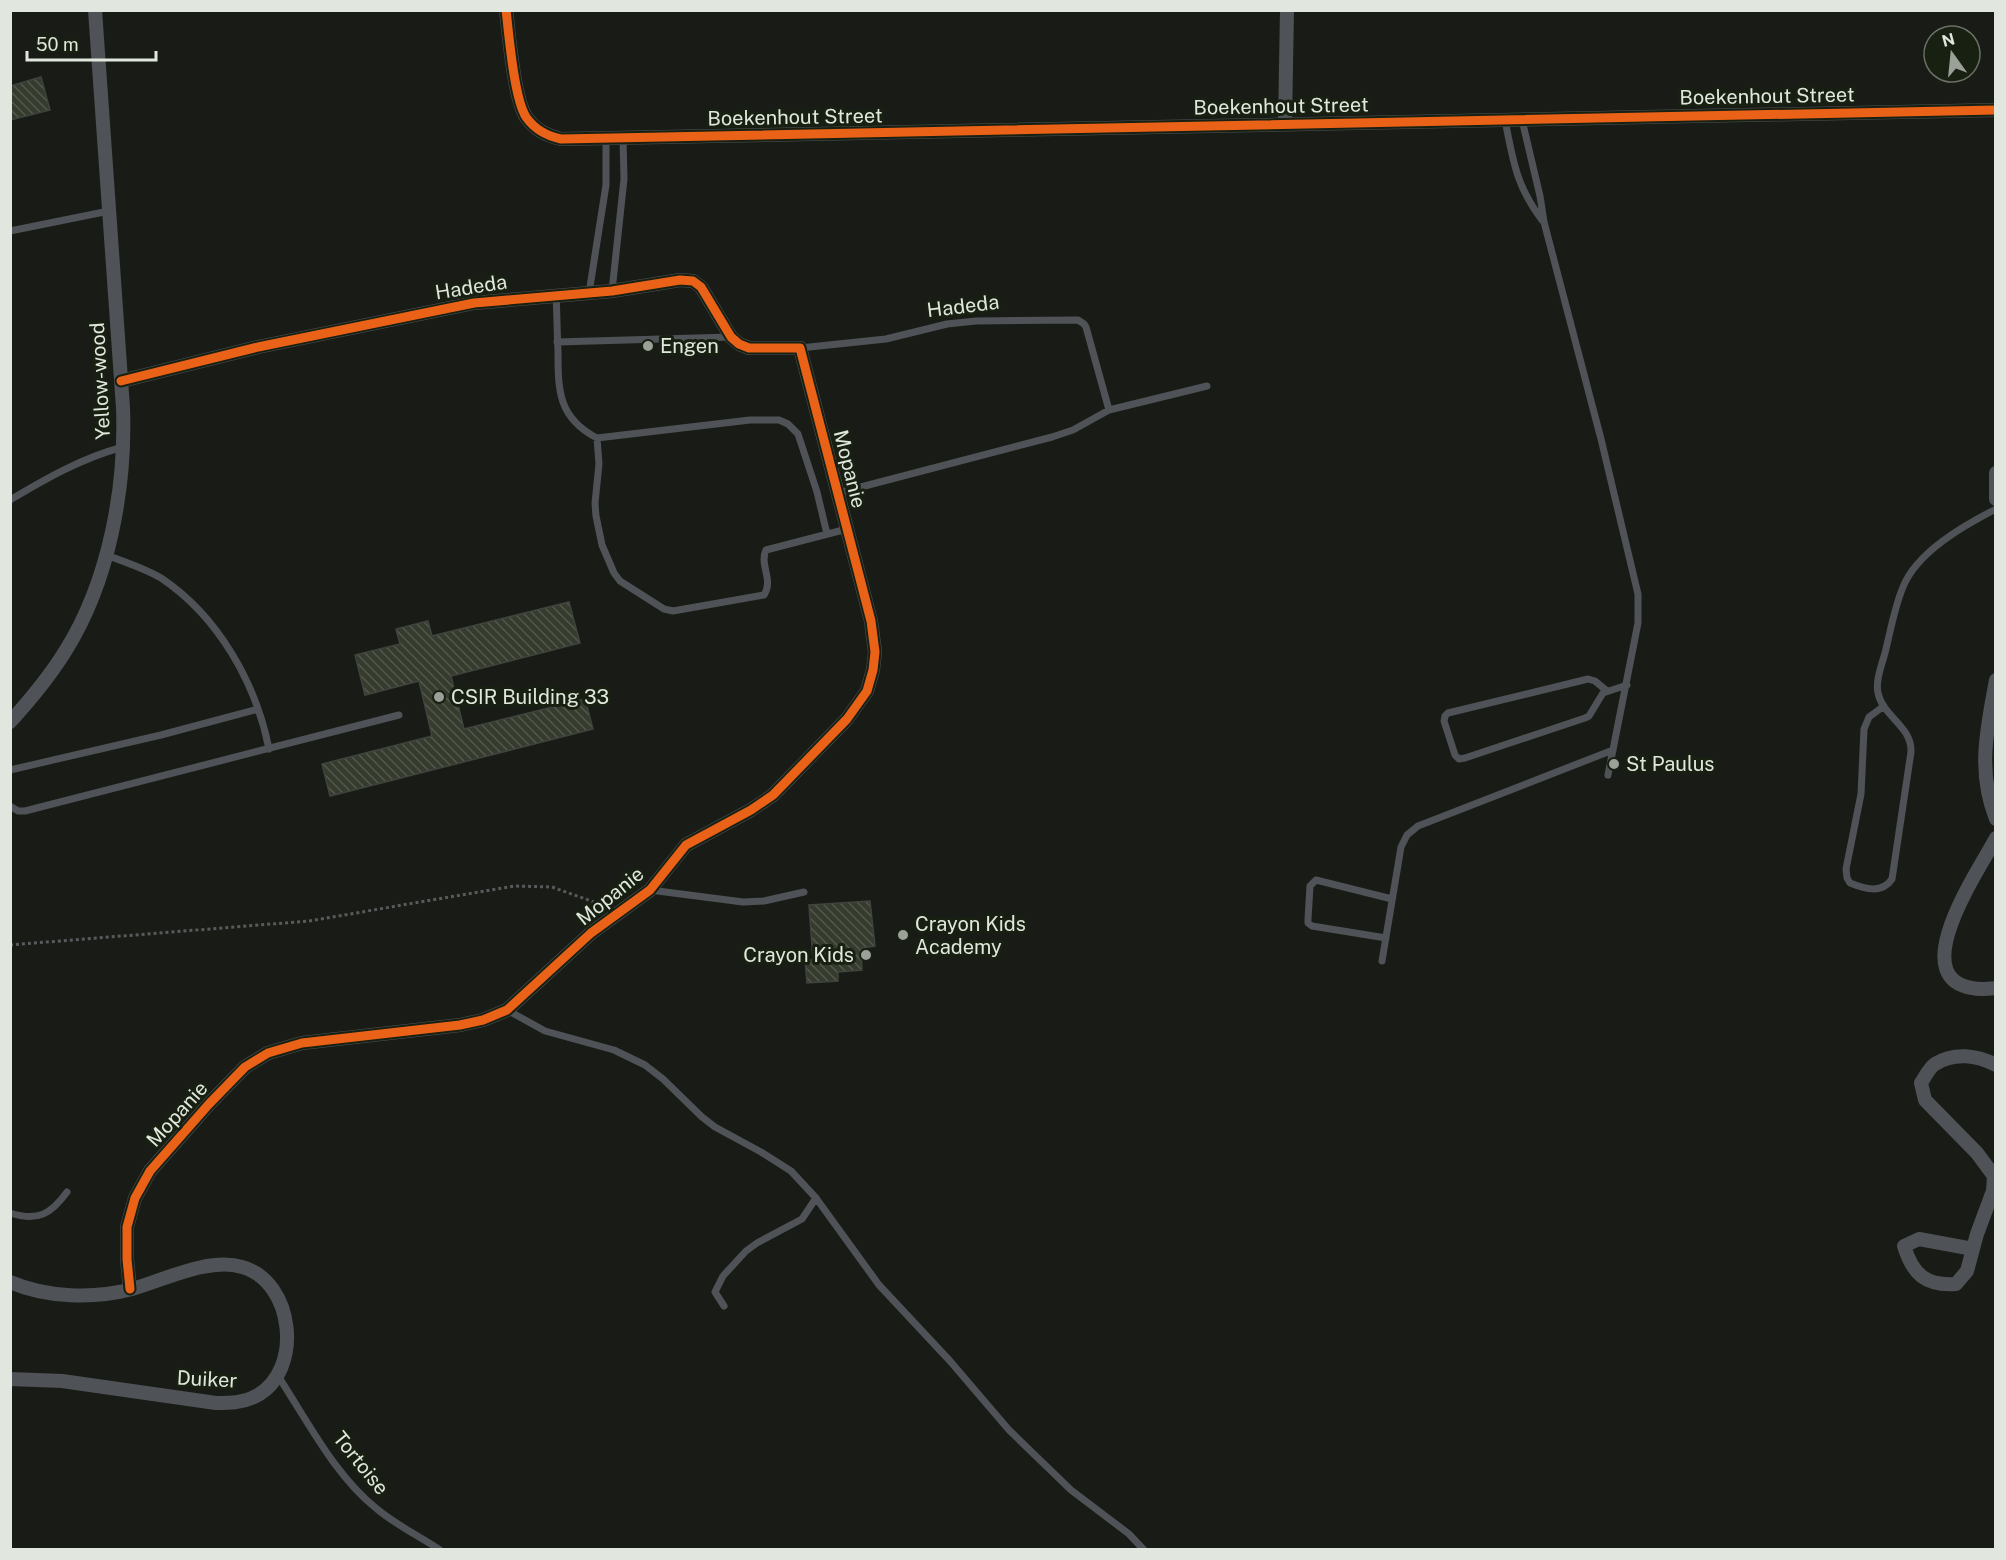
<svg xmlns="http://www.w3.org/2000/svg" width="2006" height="1560" font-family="'Public Sans',sans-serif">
<defs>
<pattern id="building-back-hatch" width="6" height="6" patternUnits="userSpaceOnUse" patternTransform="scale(1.5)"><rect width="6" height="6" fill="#353c2e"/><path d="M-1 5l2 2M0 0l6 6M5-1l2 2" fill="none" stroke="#52584c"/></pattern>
</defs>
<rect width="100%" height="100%" fill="#191c16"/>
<!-- building -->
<path fill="url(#building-back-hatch)" stroke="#40433e" stroke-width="1.5" d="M41,77L50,110L10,120V86Z
M569,602L580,643L451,676L464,729L585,699L593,729L330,796L322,764L432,736L419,681L365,695L355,655L400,644L396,629L428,621L432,636Z
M870,901L875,946L861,948L862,970L838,972V981L807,983L805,960H813L809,905Z"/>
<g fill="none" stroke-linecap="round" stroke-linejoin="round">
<!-- path -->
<path stroke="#575b5c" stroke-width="3" stroke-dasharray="3 3" stroke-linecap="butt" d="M10,945L309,921L514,886L552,887L605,906"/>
<!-- lane -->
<path stroke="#4f5357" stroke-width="7" d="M1505,120C1513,160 1516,186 1542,220
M1522,120L1540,196L1544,222L1601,439L1638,594V623L1608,775
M10,231L109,211
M612,291L624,179L623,139
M589,293L606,185V139
M556,294C557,313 557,332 558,351C558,390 558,418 597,438L750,420H779L788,424L798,434L817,492L827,534
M557,342L731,337
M800,348L886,339L947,324L976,321L1078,320L1084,324L1086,327L1109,410L1073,430L1052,437L838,493
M1109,410L1207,386
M597,438L599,464L595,503L596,516L602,545L614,573L620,581L664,609L673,611L764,595C774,580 759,565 766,550L847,529
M10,500C47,478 82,458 123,447
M106,555C125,562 144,568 161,578C218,616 256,683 269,749
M1607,691L1595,681L1588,679L1448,713L1445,716L1444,721L1455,755L1459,759L1465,758L1585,718L1589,716L1603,693L1627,685
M1884,706L1869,717L1864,729L1861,794L1846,869L1847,878L1850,883C1865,889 1882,894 1892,879L1911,752C1912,726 1883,717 1878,693C1875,680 1883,662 1886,649C1891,628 1895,606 1903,587C1917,552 1963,526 1996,509
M10,770L161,735L258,709
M10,806L18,811H25L399,715
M650,890L743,902L764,901L804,892
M1386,938L1312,926L1308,923V919L1310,886L1316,880L1392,899
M1382,961L1401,847L1407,835L1418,826L1613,750
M507,1010L545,1031L614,1050L645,1065L663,1079L702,1117L715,1127L761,1152L791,1171L816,1198L879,1285L950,1361L1009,1430L1071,1490L1129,1534L1144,1550
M10,1213C38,1222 51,1214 67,1192
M724,1306L715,1292L723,1276L746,1251L757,1243L802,1219L816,1198
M278,1376C307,1420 335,1476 377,1509C396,1525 419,1536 440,1550"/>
<!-- street -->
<path stroke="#4f5357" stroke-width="14" d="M506,10C509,35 514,98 526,117C535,130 547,136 561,139L1996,110
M1285,123L1287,10
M121,381L258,347L474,303L612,291L680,280L693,281L701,287L731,337L739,344L749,348H800L871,621L875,652L873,670L867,691L847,719L773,795L751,810L686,845L650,890L591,933L507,1010L483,1020L460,1025L302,1043L268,1053L245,1067L209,1104L150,1171L135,1198L127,1227V1259L130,1289
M1996,473V499
M1996,680C1987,729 1977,771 1996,819
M10,722C31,699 50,676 66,650C109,581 126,488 123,408L95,10
M1996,838C1981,867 1904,977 1972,988C1980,990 1988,989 1996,988
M1973,1249L1919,1239L1904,1246C1913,1275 1926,1286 1956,1284L1967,1271L1977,1234L1993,1191L1994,1176L1977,1153L1925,1100L1921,1083C1925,1077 1929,1068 1935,1064C1954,1052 1977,1055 1996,1065
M10,1282C47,1298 94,1299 132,1289C164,1280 209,1257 242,1267C294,1281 304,1371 256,1396C243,1403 230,1403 216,1403L62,1381L10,1379"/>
<!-- cycleway casing -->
<g stroke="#182012" stroke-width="13">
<path id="cycleway" d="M506,10C509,35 514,98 526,117C535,130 547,136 561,139L1996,110
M121,381L258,347L474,303L612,291L680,280L693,281L701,287L731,337L739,344L749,348H800L871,621L875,652L873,670L867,691L847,719L773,795L751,810L686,845L650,890L591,933L507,1010L483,1020L460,1025L302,1043L268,1053L245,1067L209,1104L150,1171L135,1198L127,1227V1259L130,1289"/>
</g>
<!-- cycleway -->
<use href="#cycleway" stroke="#ea6118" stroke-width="9"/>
</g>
<!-- markers -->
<g fill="#9ba098" stroke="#182012" stroke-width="2">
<circle cx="648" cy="346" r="6"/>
<circle cx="439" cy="697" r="6"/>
<circle cx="1614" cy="764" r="6"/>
<circle cx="903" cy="935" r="6"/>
<circle cx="866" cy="955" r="6"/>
</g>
<g text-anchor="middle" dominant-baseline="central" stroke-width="6" stroke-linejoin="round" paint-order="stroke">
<!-- street labels -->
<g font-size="20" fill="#e1e7de" stroke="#182012">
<text transform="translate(1767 96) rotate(-1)">Boekenhout Street</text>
<text transform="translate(1281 106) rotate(-1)">Boekenhout Street</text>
<text transform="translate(795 117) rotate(-1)">Boekenhout Street</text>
<text transform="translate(471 287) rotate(-9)">Hadeda</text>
<text transform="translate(963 306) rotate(-7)">Hadeda</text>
<text transform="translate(100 381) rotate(-93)">Yellow-wood</text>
<text transform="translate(850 469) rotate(76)">Mopanie</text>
<text transform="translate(610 896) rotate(-39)">Mopanie</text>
<text transform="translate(177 1114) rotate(-48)">Mopanie</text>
<text transform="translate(207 1379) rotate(3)">Duiker</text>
<text transform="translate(361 1463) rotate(51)">Tortoise</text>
</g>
<!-- poi labels -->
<g font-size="20" fill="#e1e7de" stroke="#182012" text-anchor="start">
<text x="660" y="346">Engen</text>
<text x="451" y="697">CSIR Building 33</text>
<text x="1626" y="764">St Paulus</text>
<text x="915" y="924">Crayon Kids<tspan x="915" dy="23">Academy</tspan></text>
<text x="854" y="955" text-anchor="end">Crayon Kids</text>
</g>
</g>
<!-- border -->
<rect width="2006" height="1560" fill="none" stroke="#e1e7de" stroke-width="24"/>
<!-- north arrow -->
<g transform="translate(1952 54) rotate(345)"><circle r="28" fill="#182012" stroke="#687064" stroke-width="1.5"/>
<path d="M0-4.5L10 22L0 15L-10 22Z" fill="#9ba098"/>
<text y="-9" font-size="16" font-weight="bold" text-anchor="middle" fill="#e1e7de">N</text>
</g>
<!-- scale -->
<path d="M27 51v9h129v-9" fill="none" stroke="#e1e7de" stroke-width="3"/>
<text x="36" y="51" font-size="18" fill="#e1e7de" stroke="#182012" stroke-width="4.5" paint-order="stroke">50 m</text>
</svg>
